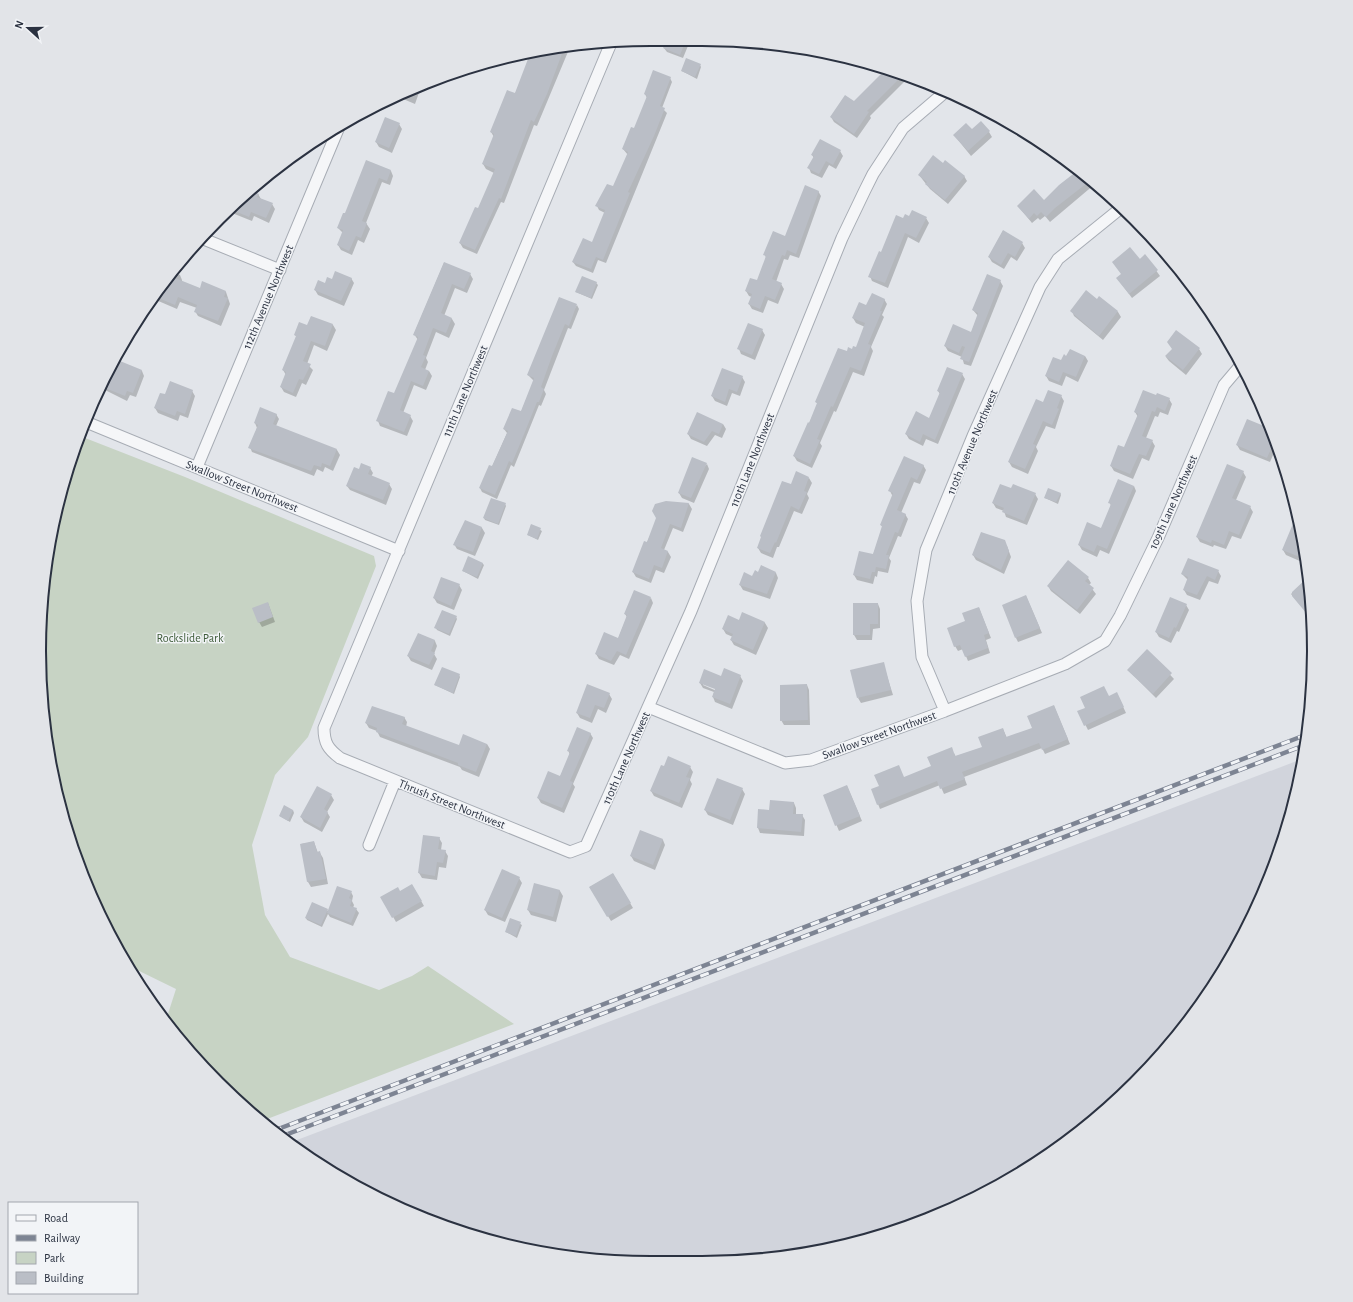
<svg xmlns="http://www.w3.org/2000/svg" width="1353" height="1302" font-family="'Alegreya Sans',sans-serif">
<rect width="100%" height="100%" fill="#e2e5ea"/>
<!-- built -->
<path fill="#d1d4dc" d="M1302,759L1282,848L1232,957L1162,1054L1075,1136L973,1200L861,1242L742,1262H611L492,1242L380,1200L289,1143Z"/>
<!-- green -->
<path fill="#c7d3c4" d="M80,436L185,477L374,556L376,566L308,737L275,775L252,845L265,915L290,957L379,990L412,976L428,966L514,1024L262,1121L191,1054L166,1020L176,989L127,965L121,957L71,848L51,770L40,691L44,571L72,454Z"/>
<!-- shadow -->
<path fill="#0003" fill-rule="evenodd" d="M668,40L690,41L683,58L667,52L664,48Z
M570,47L537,126L534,125L504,203L501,202L477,254L463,248L460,243L479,209L494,173L486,169L483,164L494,137L491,132L515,94L533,51Z
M700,65L701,67L697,79L682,71Z
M888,69L904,74L907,79L870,116L871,118L857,138L834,122L831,117L854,102Z
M670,78L672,82L662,108L667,113L606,263L598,260L593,273L576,266L573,262L593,243L605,213L599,210L597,206L614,188L628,155L623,149L635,129L647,98L645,94Z
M422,84L415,104L396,96L417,86Z
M399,124L402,129L392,153L379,147L376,142Z
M989,132L992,137L971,156L954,135Z
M840,151L843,156L836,169L829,165L822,178L811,173L809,168L814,158L812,155Z
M367,162L391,171L393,176L390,185L382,182L366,223L370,229L364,243L358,240L352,255L341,250L338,245L343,233L338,228L346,215Z
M943,164L964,176L967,181L948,204L930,189L919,175Z
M1078,171L1095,184L1050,222L1045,216L1040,220L1038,218L1032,223L1018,206L1044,202L1059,186Z
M248,190L258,194L261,199L272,204L275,209L269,223L254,216L252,221L227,211Z
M818,191L821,196L799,258L790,255L788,260L784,259L776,282L781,284L784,289L778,304L768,300L763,313L752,309L749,304L752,297L749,296L746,291L757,282L766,258L765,255L786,237Z
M909,217L926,218L929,223L919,243L908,237L888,288L872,281L870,276L882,253L903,220Z
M1003,231L1022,243L1025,248L1017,261L1011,257L1004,269L992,262L989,257Z
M1145,255L1160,276L1132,298L1117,278Z
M444,263L470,274L473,279L467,293L455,288L444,316L452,319L455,324L449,338L436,332L426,358L428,362L425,370L429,371L432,376L426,390L414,385L403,413L410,416L413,421L407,436L380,426L378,421L395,394L418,340L414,334Z
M173,272L180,275L182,280V282L200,290L226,292L230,304L221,326L198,316L195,311L197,308L180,302L177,309L156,300L155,298Z
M351,278L354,283L344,306L318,295L315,290L332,280Z
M1000,281L1003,286L971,366L964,364L962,357L948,351L945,346L971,333L978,316L973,310Z
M596,283L598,285L592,299L576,292Z
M1099,298L1118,312L1121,317L1103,340L1074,316L1072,311L1097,300Z
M884,299L887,304L882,315L884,317L871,347L873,351L864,376L853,372L836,412L834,411L820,443L822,446L812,468L797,461L794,456L818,404L816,402L847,353L857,348L865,327L856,323L853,318L867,306Z
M577,305L579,309L571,329L568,328L544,390L546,394L541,406L539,405L514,467L511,465L497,499L482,492L480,488L492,467L507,433L504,429L521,412L534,381L528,375Z
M311,317L333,325L336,330L327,351L314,345L307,364L313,370L306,385L302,383L296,397L284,392L281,387L286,375L283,370L297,337L295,335L308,326Z
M762,330L765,335L755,360L741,354L739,349Z
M1199,349L1202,354L1186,375L1169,361L1166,357L1173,350Z
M1085,356L1088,361L1078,382L1066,376L1062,386L1049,381L1046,376L1067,357Z
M114,360L142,371L144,376L136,397L130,395L127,401L101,388Z
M962,374L965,379L938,444L926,439L923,446L909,439L906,434L930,419L940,394L938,391Z
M742,377L745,382L740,396L732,393L727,406L715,401L712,396Z
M192,391L195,396L188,418L180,415L178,421L158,413L155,408L165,396Z
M1061,396L1064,401L1055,429L1046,426L1036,447L1038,451L1028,474L1012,467L1009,462L1044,403Z
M1156,396L1169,399L1172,404L1168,415L1160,412L1158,417L1155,416L1146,438L1152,441L1155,446L1149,461L1142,458L1133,479L1114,471L1111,466L1125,448L1138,417L1135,412Z
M276,414L279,419L276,426L337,450L340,455L333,471L325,467L323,472L317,469L314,476L252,452L250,447L257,428L255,423Z
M723,424L726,429L722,438L715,435L707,446L691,439L688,434Z
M1269,429L1276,448L1270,462L1240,450L1237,445Z
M707,464L709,469L694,503L682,498L679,493Z
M923,465L926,470L920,484L914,482L901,513L905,514L908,519L901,537L898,536L889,558L891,561L888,573L878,571L877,577L875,576L873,584L857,580L854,575L873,555L883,528L881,525L893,497L890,491Z
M370,468L373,473L371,477L389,484L392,489L386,505L350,490L347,486L359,470Z
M1243,472L1246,477L1236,500L1250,507L1253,512L1241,539L1232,536L1226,549L1214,545L1213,547L1200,542L1197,537Z
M809,478L812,483L807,494L809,498L802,514L794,511L779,547H777L773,558L761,553L758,548L792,486Z
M1134,486L1136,491L1109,554L1100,550L1097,557L1082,550L1079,545L1102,529L1111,506L1110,503Z
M1012,490L1035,494L1038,499L1027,525L1006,517L1004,511L996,508L993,503Z
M1060,493L1061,495L1058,504L1045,498Z
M666,502L689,504L692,509L683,532L673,528L664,550L668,552L671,557L664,573L656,570L651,583L636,577L633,572Z
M505,504L506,506L499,525L485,520L484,518Z
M1297,516L1304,558L1302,562L1286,555L1283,550Z
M465,522L482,528L485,533L475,556L457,549L454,544Z
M531,525L542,531L538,540L528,535Z
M982,533L1007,546L1011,557L1004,574L976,560L973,555Z
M482,563L484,565L478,579L463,571Z
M1218,571L1221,576L1218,584L1209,581L1200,600L1187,595L1184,590L1188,580L1182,574Z
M759,573H776L778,578L770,599L743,590L740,585Z
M1088,578L1091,583L1089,585L1096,594L1080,614L1051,591L1048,586Z
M1307,579L1313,611L1312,619L1291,594Z
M459,585L462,590L454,610L437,603L434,598Z
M1026,596L1042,633L1018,642L1016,638Z
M651,598L653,603L629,659L620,655L614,665L599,659L596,654L618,639L627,617L625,614Z
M268,603L275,622L262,627L259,622Z
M878,604L880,609V628L873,629L872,640H857L854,635Z
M1186,605L1189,610L1179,632L1177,631L1171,643L1159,637L1156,632Z
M979,608L991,638L986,640L990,653L968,661L963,649L958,651L955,646L966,622Z
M743,614L765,623L768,628L756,655L734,645L731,640L733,637L726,634L723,629L739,621Z
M456,617L457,619L450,636L437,630L436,628Z
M419,634L435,641L437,646L434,654L437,659L432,670L411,661L408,656Z
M1147,650L1174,679L1156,698L1128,670Z
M883,663L893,695L861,703L858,698Z
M459,675L460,677L454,694L435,685Z
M740,676L743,681L732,709L715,702L713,697L714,692L703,688L700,683L721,677ZM703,683L720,690L719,692L703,685Z
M807,685L809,690L810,725H784L781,720Z
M609,694L612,699L606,713L598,709L592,723L580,718L577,713Z
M1109,697L1119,698L1126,713L1088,730L1079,712Z
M1054,706L1070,744L1045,754L1042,748L964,777L967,785L944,794L940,785L880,809L878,804L904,778L932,767L954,753L956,757L983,748L1003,729L1007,738L1034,728Z
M404,717L407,722L406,727L459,746L487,744L490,749L479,777L462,770L460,767L380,737L377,731L369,728L366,723Z
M590,733L593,738L573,784L575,787L564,813L541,803L538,798L560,777L570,755L568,750Z
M690,767L693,772L690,780L692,784L682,808L654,796L651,791Z
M847,786L862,821L839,831L824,795Z
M742,789L745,794L733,825L708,815L705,810Z
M331,795L334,800L327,812L330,817L322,832L304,822L301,817Z
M794,803L796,808V815H802L805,820L804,836L760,833L758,828L770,811Z
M293,810L294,813L290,822L280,816Z
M641,831L663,840L665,845L655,870L634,861L631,856Z
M439,838L442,843L441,850L445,851L448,856L446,868L439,867L437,880L422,878L419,873Z
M314,842L318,853H320L323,858L328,884L311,887L308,882L301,844Z
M613,874L633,908L611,921L590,887Z
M519,878L522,883L505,922L488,915L485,910Z
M535,884L560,891L563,896L556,922L531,915L528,910Z
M412,885L424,906L396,922L382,897L400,892Z
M351,892L353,896L352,901L354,905L353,908L356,909L359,913L353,926L330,917L328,914L322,927L307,920L306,918L329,910Z
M511,919L522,925L517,938L506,932Z"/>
<!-- building -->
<path fill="#babec6" d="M667,40H686L680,55L663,48Z
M555,48L563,51L547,94L534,122L531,120L501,199L499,198L475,250L459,243L475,207L478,208L495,169L482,164L494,134L490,132L507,90L515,93L531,51Z
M686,58L701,64L695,77L681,71Z
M886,69L904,74L867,111L869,112L854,134L830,117L845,95L854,101Z
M653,70L671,77L660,106L665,108L654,136L628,192L630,193L603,260L596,257L591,269L572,262L583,238L592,242L605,210L595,206L607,184L613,186L628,152L622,149L631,127L634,128L647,96L644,94Z
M385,117L400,123L389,148L375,142Z
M981,121L990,131L968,151L953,135L966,123L972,129Z
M820,139L841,150L833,165L826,161L819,174L807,168L814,156L811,155Z
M933,155L943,163L945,160L965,176L945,200L925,184L927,182L918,175Z
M366,160L391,170L387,181L379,178L362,221L367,223L361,238L356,236L349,251L337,245L343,230L337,228L343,213H345Z
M1077,171L1091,180L1055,208L1046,217L1041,212L1037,216L1034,213L1029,219L1017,206L1034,189L1044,200L1059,185Z
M805,185L819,191L796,254L787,250L785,256L782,255L772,279L782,283L775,300L765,296L760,309L748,304L752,294L745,291L750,278L757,280L766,256L763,255L773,231L785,236Z
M249,190L259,194L257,197L273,203L266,218L251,212L249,217L232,210L234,204Z
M912,210L927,217L916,238L905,233L885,283L868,277L879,251L881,252L896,215L903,218L905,214L909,216Z
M1003,230L1023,242L1015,257L1008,253L1001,265L988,257Z
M1130,247L1140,259L1145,254L1158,270L1129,294L1116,278L1121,274L1112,262Z
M444,262L471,273L464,289L452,284L441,313L452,318L446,333L433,328L423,355L426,356L421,367L429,371L423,386L411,381L400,410L411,415L404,432L376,421L388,391L394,393L418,337L413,335Z
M335,271L352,278L341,301L314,290L318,280L325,283L327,277L332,279Z
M987,274L1001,280L969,362L960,359L965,347L962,346L959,353L944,346L953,324L971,332L978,313L972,310Z
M170,276L200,288L202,281L226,291L224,297L228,298L218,321L194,312L197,305L178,297L175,305L156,297Z
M582,276L597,282L591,298L575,292Z
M1086,290L1097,299L1099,296L1118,311L1099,336L1070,311Z
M872,293L885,299L880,311H882L868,344L871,345L861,371L850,367L833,407L831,406L817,439L820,440L810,464L793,456L808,422L809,423L817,403L815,402L838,348L847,351L848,347L852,349L853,346L856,347L865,323L852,318L859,302L866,305Z
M559,297L577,304L569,326L565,324L552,356L541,387L544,389L539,402H537L520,444L512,463L509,461L495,495L479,488L489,465L492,466L508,431L503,429L512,408L521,411L534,378L527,375Z
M311,316L333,324L325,346L311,341L303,361L311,364L303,380L299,379L293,393L280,387L286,372L282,370L296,336L294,335L299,322L307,325Z
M748,323L763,329L752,355L737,349Z
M1176,330L1200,348L1183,370L1165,356L1172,349L1167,342Z
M1070,349L1085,356L1076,377L1063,372L1059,382L1045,376L1053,357L1061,360L1064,354L1066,356Z
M120,361L142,370L133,393L127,391L125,396L105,388L111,373L114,375Z
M947,367L963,373L935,440L923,434L920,442L905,434L916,411L929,418L940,392L937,391Z
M722,368L743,376L737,392L729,389L725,402L711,396Z
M170,381L193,390L185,414L177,411L175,416L154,408L160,393L165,394Z
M1048,390L1062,395L1057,408L1059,409L1052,425L1043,421L1033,444L1036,445L1025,469L1008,462L1036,399L1043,402Z
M1143,390L1156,395L1157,393L1170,398L1165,411L1157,407L1155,412L1152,411L1142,436L1153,440L1146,456L1139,454L1130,474L1110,466L1118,445L1124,447L1138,414L1134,412Z
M260,407L277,414L273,424L337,449L330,466L322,463L321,467L314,465L311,471L248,448L258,425L254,423Z
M697,412L723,424L719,434L712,431L704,442L687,434Z
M1247,419L1269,428L1274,442L1267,458L1236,445Z
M904,456L924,465L917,480L911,477L897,510L906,514L898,533L895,532L886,555H889L886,569L876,567L875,572H872L870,579L853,575L859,551L873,554L882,526L880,525L893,493L888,491Z
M692,457L707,463L691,498L678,493Z
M361,463L371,467L368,474L390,483L383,500L346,486L354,467L359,469Z
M1227,464L1244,471L1232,498L1251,506L1239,535L1229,531L1224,545L1212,540L1211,543L1196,537Z
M796,471L809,477L804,491L807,492L799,510L791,506L776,543L775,542L770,553L757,548L761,537L760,536L782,481L791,484Z
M1118,479L1134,486L1107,549L1097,545L1094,552L1078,545L1087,522L1101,528L1111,504L1108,503Z
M1000,484L1011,488L1013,484L1036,493L1024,521L1002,512L1004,508L992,503Z
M1048,488L1061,493L1056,502L1044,498Z
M491,498L506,503L498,524L483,518Z
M666,501L689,503L681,528L670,524L661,548L668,551L662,568L654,565L649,579L632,572L644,541L647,542L656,518L652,511L655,504Z
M1297,514L1303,550L1300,557L1282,550Z
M465,520L482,527L473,552L453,545Z
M531,524L541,528L537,539L527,535Z
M981,532L1005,540L1009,551L1001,570L972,555Z
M468,556L483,563L477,577L462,571Z
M1188,558L1219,570L1215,580L1207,576L1197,595L1183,590L1188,577L1181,574Z
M1068,560L1089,577L1085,581L1094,588L1077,610L1047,586Z
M761,565L776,572L767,594L739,585L744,572L752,576L755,570L758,572Z
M441,577L460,584L451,606L433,598Z
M1307,578L1313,611L1312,620L1292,596V592Z
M634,590L651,597L626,655L617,651L611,661L595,654L604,632L618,638L627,615L624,614Z
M1026,595L1040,628L1015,638L1002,605Z
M1170,597L1187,604L1176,628L1174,627L1169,638L1155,632Z
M268,602L273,617L258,623L252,608Z
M853,603H878V624H870V635H853Z
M979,607L989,633L984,635L988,648L965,657L960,645L954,647L947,628L965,621L962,613Z
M442,610L457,616L449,634L434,628Z
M742,612L765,622L753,650L730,640L733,634L722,629L728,615L739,620Z
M418,633L435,640L431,651L435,653L429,665L407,656Z
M1147,649L1172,673L1153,694L1127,670Z
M884,662L891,690L857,698L850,670Z
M442,667L460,674L453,693L434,685Z
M724,668L741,675L730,704L712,697L715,689L699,683L704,669L721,676Z
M587,684L610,693L604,708L595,705L590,718L576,713Z
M807,684L808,720L780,721V685Z
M1104,686L1109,696L1117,692L1124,707L1084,726L1077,711L1085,708L1080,697Z
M1054,705L1068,739L1042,750L1039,743L962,772L965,779L940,789L937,781L877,805L871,789L879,786L874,775L899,765L904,777L931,766L927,757L952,747L955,756L982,747L978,737L1003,728L1006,737L1032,728L1027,716Z
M372,706L405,717L402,724L459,745L463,734L487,744L476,772L458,765V763L376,732L377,728L365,723Z
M577,727L591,733L570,781L573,782L562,808L537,798L548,771L560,776L570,752L567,751Z
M668,756L691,766L686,777L690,778L679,803L650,791L661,765L664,766Z
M717,778L743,788L730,820L704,810Z
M847,785L860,816L835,826L823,795Z
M317,786L332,794L324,809L328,812L320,828L300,817Z
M770,800L794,802L793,814H803L801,832L757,828L758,809L769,810Z
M284,805L293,810L288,821L279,816Z
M640,830L663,839L653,865L630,856Z
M423,835L440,837L438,849L446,850L443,863L437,862L435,876L418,873Z
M314,841L317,852L320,851L326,879L307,882L300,844Z
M502,869L520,877L502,918L484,910Z
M613,873L631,903L607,917L589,887Z
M534,883L560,890L553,917L527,910Z
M412,884L422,901L392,918L380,897L398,887L400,891Z
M337,886L352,891L349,898L352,900L350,906L357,908L351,923L327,913Z
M312,902L328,909L321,925L305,918Z
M510,918L521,922L516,936L505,932Z"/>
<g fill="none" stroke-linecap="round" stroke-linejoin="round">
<!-- street casing -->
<g stroke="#a7acb4" stroke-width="13">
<path id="street" d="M611,43L324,728C324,743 328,749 340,758L570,852L586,846L691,611L842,238L865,190L873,174L903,128L945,92
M201,238L280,270
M86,422L399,551
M197,467L339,127
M648,707L785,763L811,760L945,711L1065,664L1105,641L1120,616L1158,538L1224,385L1241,365
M945,711L922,657L917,601L926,550L973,436L1040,287L1058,259L1121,208
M369,845L395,781"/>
</g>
<!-- street -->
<use href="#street" stroke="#f5f6f8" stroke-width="11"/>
<!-- rail casing -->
<g stroke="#7d8493" stroke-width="4.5">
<path id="rail" d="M273,1131L1308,734
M280,1137L1305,745"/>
</g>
<!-- rail -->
<use href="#rail" stroke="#f2f4f7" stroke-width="3" stroke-dasharray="9" stroke-linecap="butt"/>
</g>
<g text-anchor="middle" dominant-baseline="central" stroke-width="3" stroke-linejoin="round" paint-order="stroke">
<!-- street labels -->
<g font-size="12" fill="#2b3241" stroke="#f2f4f7">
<text transform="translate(268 297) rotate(-67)">112th Avenue Northwest</text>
<text transform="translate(465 391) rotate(-67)">111th Lane Northwest</text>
<text transform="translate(972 442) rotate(-67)">110th Avenue Northwest</text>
<text transform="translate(752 460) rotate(-68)">110th Lane Northwest</text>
<text transform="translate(242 486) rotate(22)">Swallow Street Northwest</text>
<text transform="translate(1173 502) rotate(-66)">109th Lane Northwest</text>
<text transform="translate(879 735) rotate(-20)">Swallow Street Northwest</text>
<text transform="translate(626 758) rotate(-66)">110th Lane Northwest</text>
<text transform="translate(452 804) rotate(22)">Thrush Street Northwest</text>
</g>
<!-- park labels -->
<g font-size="12" fill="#3e5c39" stroke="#f2f4f7">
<text x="190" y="638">Rockslide Park</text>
</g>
</g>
<!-- crop -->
<path d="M0 0H1353V1302H0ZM651 46H702A605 605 0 0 1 1307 651V651A605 605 0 0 1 702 1256H651A605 605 0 0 1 46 651V651A605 605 0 0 1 651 46Z" fill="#e2e4e8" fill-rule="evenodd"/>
<path fill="none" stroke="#2b3241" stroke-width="2" d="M651 46H702A605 605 0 0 1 1307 651V651A605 605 0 0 1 702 1256H651A605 605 0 0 1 46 651V651A605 605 0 0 1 651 46Z"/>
<!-- legend -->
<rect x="8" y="1202" width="130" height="92" fill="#f2f4f7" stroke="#a2a6ae"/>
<rect x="16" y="1215" width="20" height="6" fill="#f5f6f8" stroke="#a2a6ae"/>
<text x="44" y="1222" font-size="12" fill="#2b3241">Road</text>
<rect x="16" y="1235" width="20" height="6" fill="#7d8493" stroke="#a2a6ae"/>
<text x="44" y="1242" font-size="12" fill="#2b3241">Railway</text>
<rect x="16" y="1252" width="20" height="12" fill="#c7d3c4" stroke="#a2a6ae"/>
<text x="44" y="1262" font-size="12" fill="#2b3241">Park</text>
<rect x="16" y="1272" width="20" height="12" fill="#babec6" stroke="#a2a6ae"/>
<text x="44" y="1282" font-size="12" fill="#2b3241">Building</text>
<!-- north arrow -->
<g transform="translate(28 28) rotate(291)" stroke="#f2f4f7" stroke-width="3" paint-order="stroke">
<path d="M0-3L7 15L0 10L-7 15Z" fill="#2b3241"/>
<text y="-6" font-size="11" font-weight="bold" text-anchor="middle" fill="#2b3241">N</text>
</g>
</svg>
